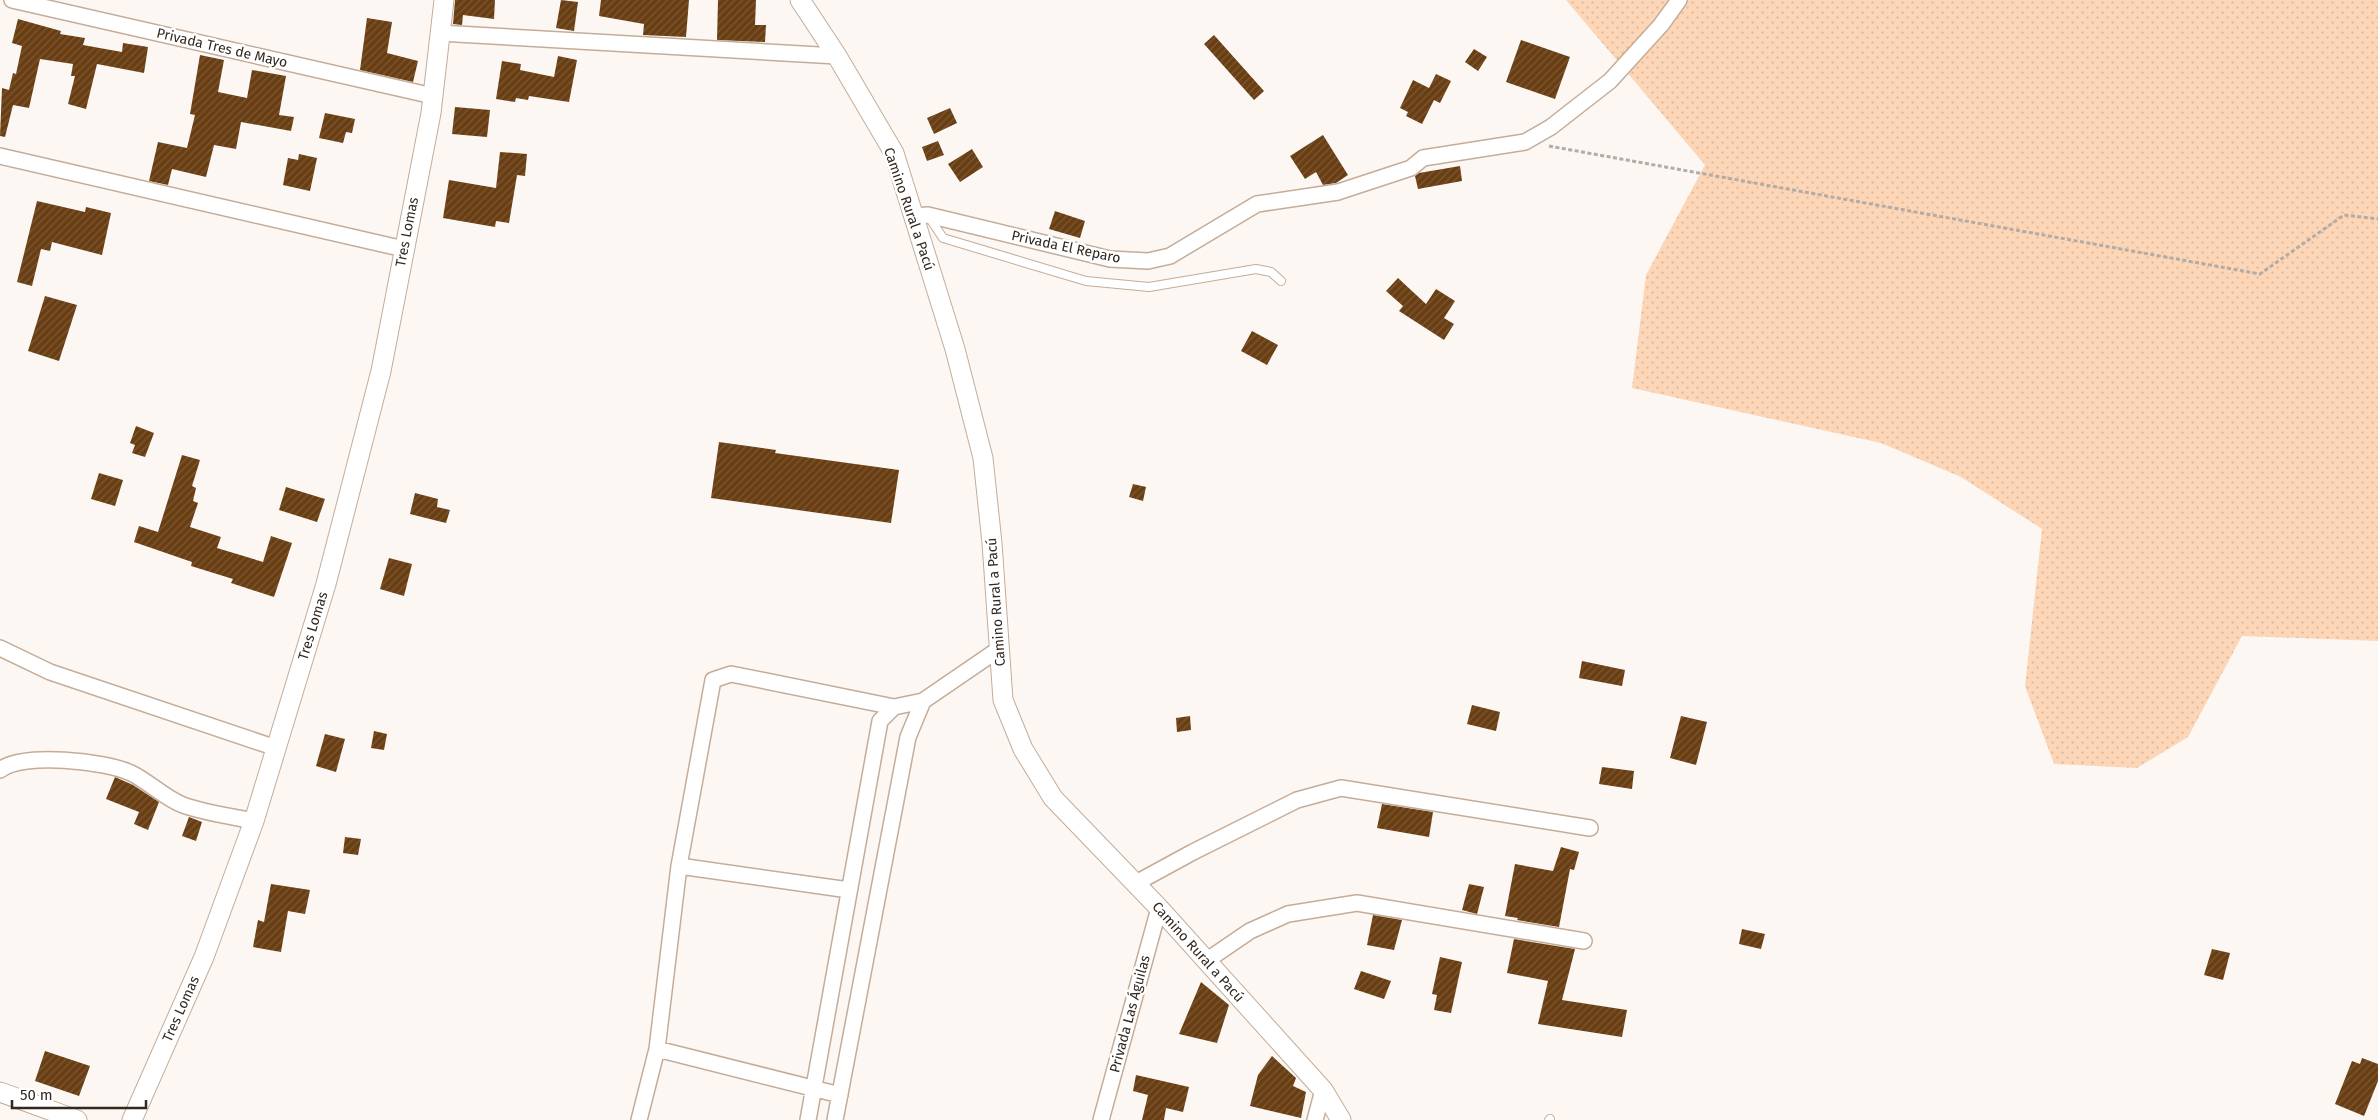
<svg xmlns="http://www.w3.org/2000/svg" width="2378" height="1120" font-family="'Fira Sans',sans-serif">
<defs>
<pattern id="grass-dots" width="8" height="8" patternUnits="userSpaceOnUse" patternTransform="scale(1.25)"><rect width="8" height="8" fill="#fdd6b7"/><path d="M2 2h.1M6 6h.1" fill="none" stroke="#d9b89d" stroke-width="1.8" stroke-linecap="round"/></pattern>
<pattern id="building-hatch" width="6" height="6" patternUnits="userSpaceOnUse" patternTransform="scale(1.25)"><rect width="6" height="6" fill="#693e13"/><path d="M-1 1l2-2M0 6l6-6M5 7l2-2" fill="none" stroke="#7b5835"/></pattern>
</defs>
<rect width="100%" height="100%" fill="#fcf7f3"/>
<!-- grass -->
<path fill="url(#grass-dots)" d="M1566,0H2378V641L2242,636L2188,737L2137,768L2054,764L2025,686L2042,529L1961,477L1881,443L1632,388L1646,275L1705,165Z"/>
<!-- building -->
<path fill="url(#building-hatch)" d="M455,0H495L494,19L463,15L462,25L453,24Z
M561,0L578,2L574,31L556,28Z
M601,0H689L686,37L643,35L644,24L599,16Z
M718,0H756L755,25H766L765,42L717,40Z
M367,18L392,22L387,53L418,61L413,82L360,70Z
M18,19L61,31L60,34L85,38L83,45L122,52L123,43L148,47L144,73L97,64L86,109L68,104L75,76H71L73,64L40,59L29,108L13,105L5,137L0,136L2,88L9,90L13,73L16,74L22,46L12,43Z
M1214,35L1264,91L1254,100L1204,44Z
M1521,40L1570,57L1555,99L1506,82Z
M1474,49L1487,57L1478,71L1465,62Z
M200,55L224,60L218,92L247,98L252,70L286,76L279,115L294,117L291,131L241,122L236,149L214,145L206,177L172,169L168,185L149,181L158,142L187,148L195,115L190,114Z
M558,56L577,60L569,102L529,96L528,100L516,98L515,102L496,99L502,61L521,64L520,70L554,77Z
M1436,74L1451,81L1440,103L1434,100L1422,124L1406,116L1408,112L1400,108L1413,80L1429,88Z
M455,107L490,110L487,137L452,134Z
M950,108L957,123L934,134L927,118Z
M325,113L355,119L352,133L346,132L343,143L319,138Z
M1323,135L1348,175L1336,183L1323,185L1316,172L1305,179L1290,156Z
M938,141L944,155L927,161L922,147Z
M972,149L983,167L960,182L948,164Z
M500,152L527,154L525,176L517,175L509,223L496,221L495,227L443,218L449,180L496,188Z
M299,154L317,158L310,191L283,185L288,158L298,160Z
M1460,166L1462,181L1418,189L1415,176L1419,173Z
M37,201L85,212L86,207L111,213L102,255L52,242L50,251L41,249L32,286L17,282Z
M1055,211L1085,221L1080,238L1049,229Z
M1398,278L1426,304L1436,289L1455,301L1444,318L1454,324L1444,340L1399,311L1403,306L1386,291Z
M45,296L77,305L59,361L28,351Z
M1252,331L1278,345L1267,365L1241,351Z
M136,426L154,433L145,457L132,453L135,445L130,443Z
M719,442L776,450L775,453L899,470L891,523L711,498Z
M182,455L200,460L192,486L196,488L193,501L198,503L190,527L221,537L217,548L263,562L271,536L292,543L274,597L231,583L233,579L191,566L192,562L134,542L139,526L158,532Z
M99,473L123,480L115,506L91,499Z
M1133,484L1146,487L1143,501L1129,497Z
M286,487L325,499L317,522L279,510Z
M415,493L438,499L437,507L450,510L446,523L410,514Z
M389,558L412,564L404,596L380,589Z
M1582,661L1625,670L1622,686L1579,678Z
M1472,705L1500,712L1496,731L1467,724Z
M1190,716L1191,730L1177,732L1176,718Z
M1681,716L1707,722L1696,765L1670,758Z
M374,731L387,734L384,750L371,748Z
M325,734L345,739L336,772L316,766Z
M1602,767L1634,771L1632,789L1599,784Z
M115,777L133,785L159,802L148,830L134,824L139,812L106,799Z
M1382,804L1433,812L1429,837L1377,828Z
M189,817L202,822L196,841L182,836Z
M345,837L361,839L358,855L343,853Z
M1561,847L1579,852L1574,870L1570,869L1559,927L1517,920L1518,918L1505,916L1515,864L1553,871Z
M271,884L310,890L305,914L288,911L281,952L253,947L258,920L264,922Z
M1469,884L1484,887L1477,914L1462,910Z
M1373,915L1402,920L1394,950L1367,945Z
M1742,929L1765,934L1761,949L1739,944Z
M1514,939L1575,949L1562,1000L1627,1010L1622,1037L1538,1024L1548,981L1507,973Z
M2212,949L2230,953L2223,980L2204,975Z
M1440,957L1462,962L1451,1013L1434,1010L1437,995L1432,994Z
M1361,971L1391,981L1384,999L1354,989Z
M1201,982L1229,1005L1217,1043L1179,1034Z
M45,1051L90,1066L79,1096L35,1081Z
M1272,1056L1296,1078L1293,1086L1306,1092L1301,1118L1250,1106L1258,1075Z
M2362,1058L2378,1064V1081L2364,1116L2335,1104L2352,1061L2360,1064Z
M1136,1075L1189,1087L1183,1112L1166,1108L1164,1120H1142L1148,1095L1133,1091Z"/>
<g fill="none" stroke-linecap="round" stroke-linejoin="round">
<!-- service casing -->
<g stroke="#c4ac98" stroke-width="10">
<path id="service" d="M929,217L943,238L1086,281L1149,287L1256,269L1271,272L1281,281
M1549,1120L1550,1119"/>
</g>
<!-- minor casing -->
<g stroke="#c4ac98" stroke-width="18">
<path id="minor" d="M12,0L433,96
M439,33L837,56
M0,156L404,249
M913,216L928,215L1110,259L1148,261L1170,256L1257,204L1338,192L1411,168L1423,158L1525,142L1551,127L1610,81L1661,25L1679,0
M0,648L50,672L276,748
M0,770C23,752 105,761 131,773C148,781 166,799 183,805C205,813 230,816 254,821
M679,866L849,890
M1136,883L1193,852L1297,800L1341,788L1590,828
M1206,961L1250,931L1288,914L1357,903L1584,941
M657,1049L840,1095
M639,1120L657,1049L679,866L713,680L731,674L894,707
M808,1120L880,721L894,707L923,701L999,649
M835,1120L908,737L923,701
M1101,1120L1159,908
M1315,1120L1323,1090"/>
</g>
<!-- tertiary casing -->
<g stroke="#c4ac98" stroke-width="21">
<path id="tertiary" d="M800,0L837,56L894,153L955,349L983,458L992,543L1003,700L1023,749L1053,798L1159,908L1323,1090L1341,1120
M0,1092L77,1120
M132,1120L204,957L254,821L326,584L381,371L431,113L444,0"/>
</g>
<!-- path -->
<path stroke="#b2aba6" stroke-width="3" stroke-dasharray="4 2.5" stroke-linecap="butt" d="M1549,146L2260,274L2344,215L2378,219"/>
<!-- service -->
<use href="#service" stroke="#fff" stroke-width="8"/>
<!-- minor -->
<use href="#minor" stroke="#fff" stroke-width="15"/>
<!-- tertiary -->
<use href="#tertiary" stroke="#fff" stroke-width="19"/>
</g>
<g text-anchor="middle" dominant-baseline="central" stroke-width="5" stroke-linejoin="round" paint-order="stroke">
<!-- street labels -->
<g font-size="14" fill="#322820" stroke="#fff">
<text transform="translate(222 48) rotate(13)">Privada Tres de Mayo</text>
<text transform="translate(909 209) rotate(71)">Camino Rural a Pacú</text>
<text transform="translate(407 232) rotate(-79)">Tres Lomas</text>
<text transform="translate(1066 247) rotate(12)">Privada El Reparo</text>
<text transform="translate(996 602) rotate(-94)">Camino Rural a Pacú</text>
<text transform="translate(313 626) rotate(-73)">Tres Lomas</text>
<text transform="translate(1198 952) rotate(48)">Camino Rural a Pacú</text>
<text transform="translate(181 1009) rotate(-66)">Tres Lomas</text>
<text transform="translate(1130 1014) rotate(-75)">Privada Las Águilas</text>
</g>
</g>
<!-- scale -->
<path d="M12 1100v8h134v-8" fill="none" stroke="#322820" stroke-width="2.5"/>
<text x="20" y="1100" font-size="15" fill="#322820" stroke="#ffffff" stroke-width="4" paint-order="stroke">50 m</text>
</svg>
